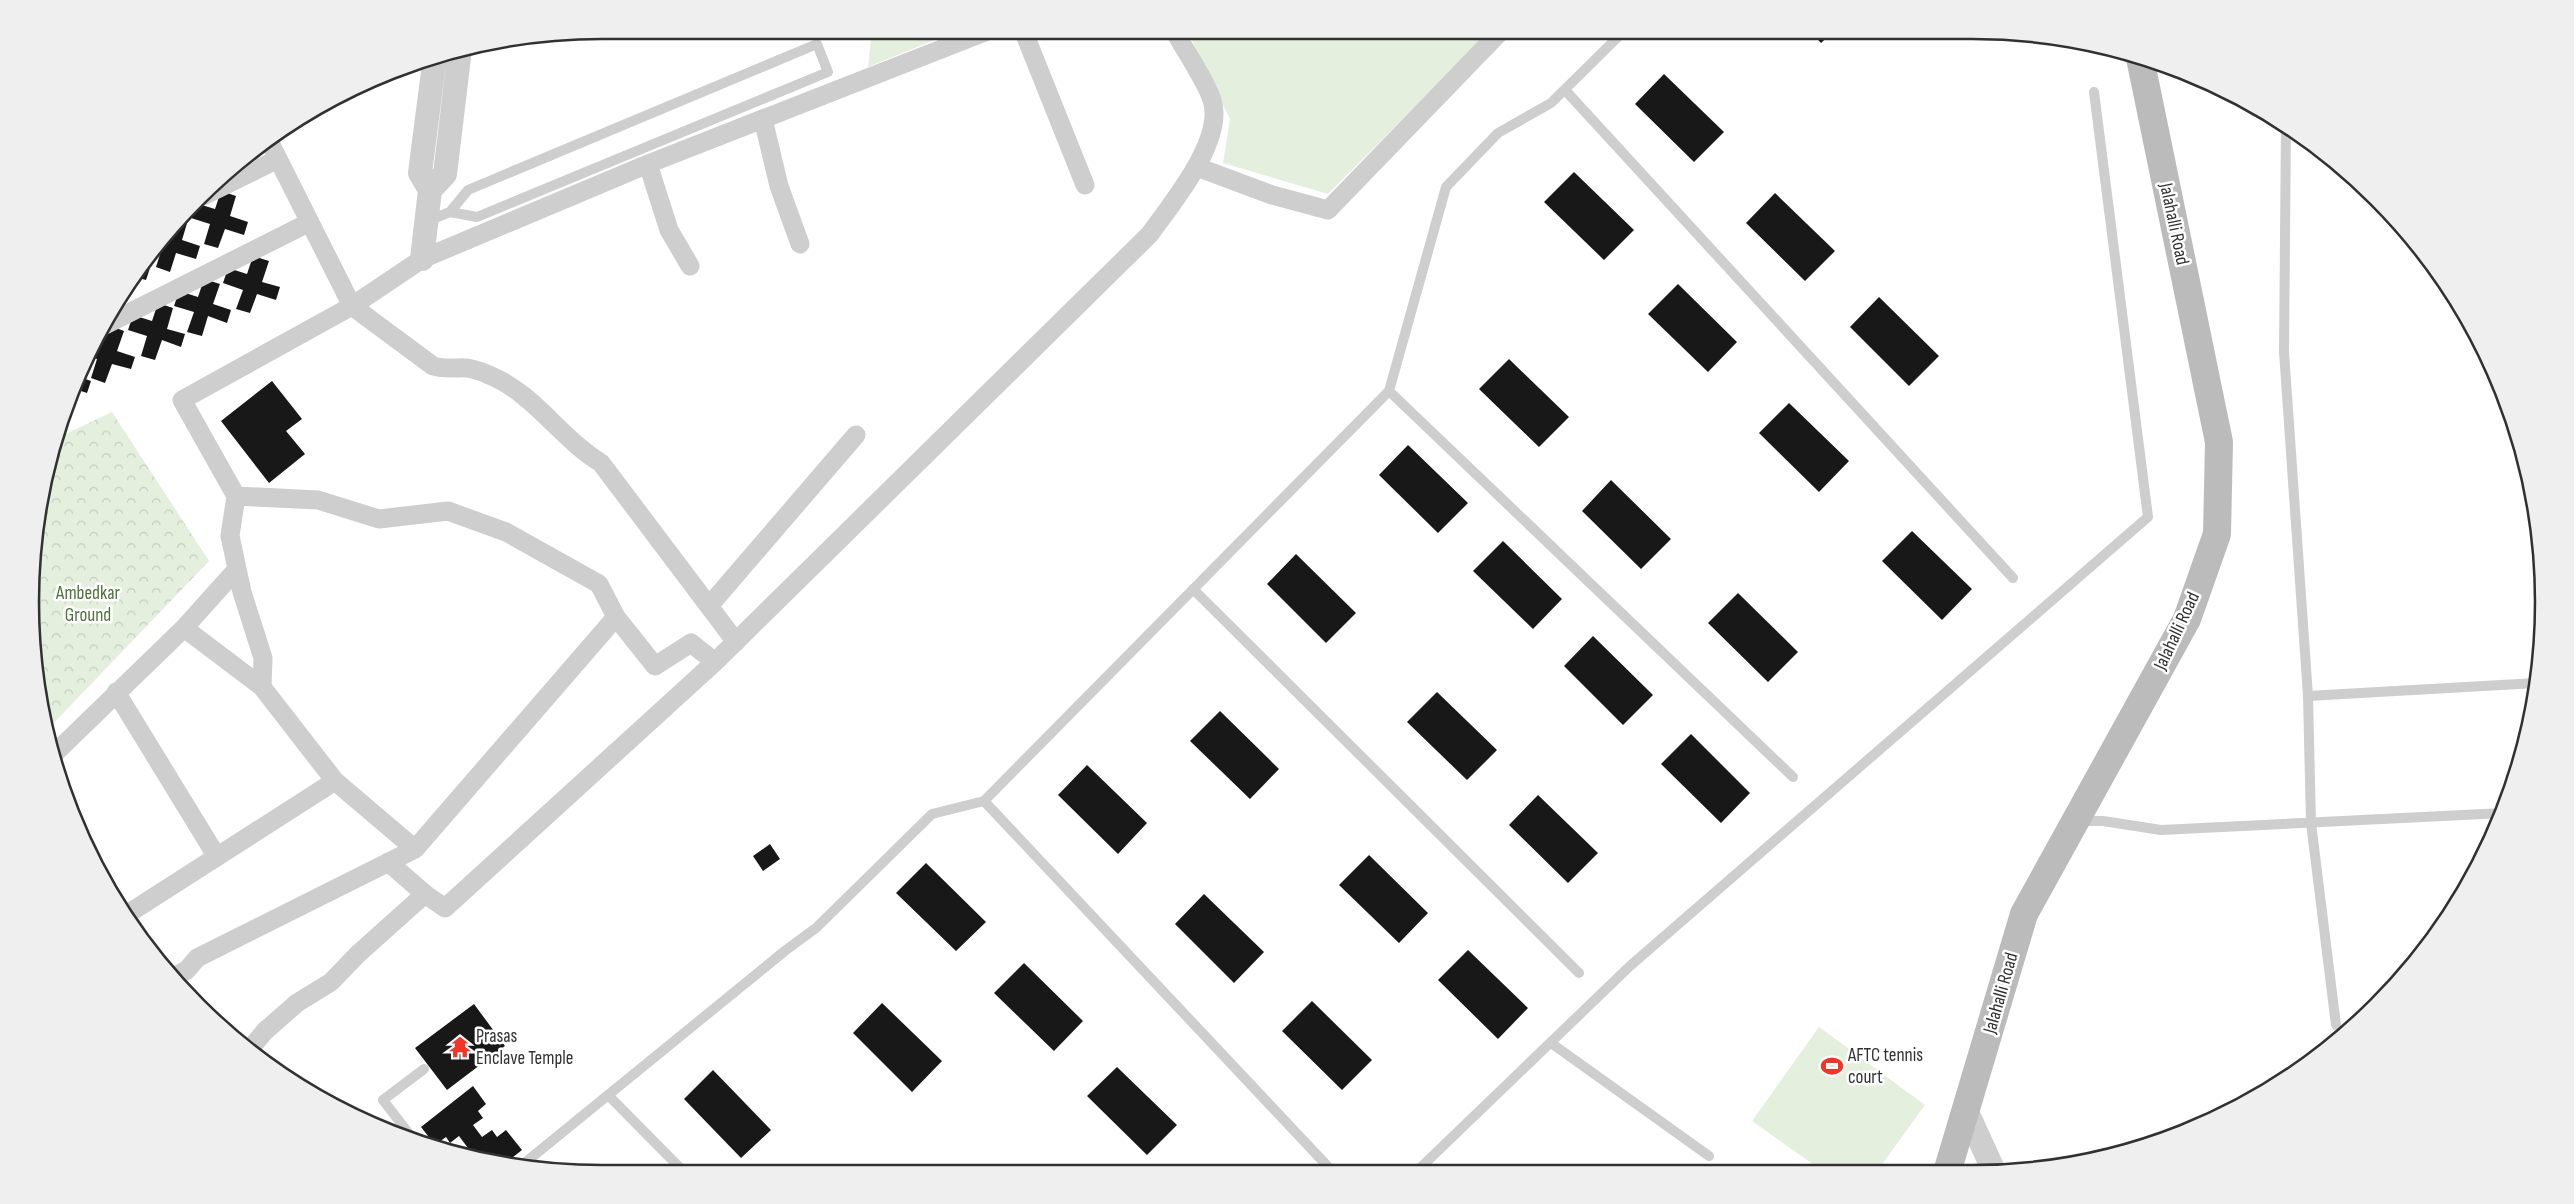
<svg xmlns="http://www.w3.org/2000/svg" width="2574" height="1204" font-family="'Sofia Sans Condensed',sans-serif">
<defs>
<pattern id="park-crowns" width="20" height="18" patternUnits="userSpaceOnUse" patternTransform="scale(1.25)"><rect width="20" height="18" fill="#e5efde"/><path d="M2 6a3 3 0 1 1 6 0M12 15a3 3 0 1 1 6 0" fill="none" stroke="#c5cdbf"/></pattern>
</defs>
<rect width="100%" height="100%" fill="#fff"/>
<!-- green -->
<path fill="#e5efde" d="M872,30H959L868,67Z
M1187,30H1491L1328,194L1223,163L1230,119Z
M1819,1027L1925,1105L1878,1170H1821L1752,1121Z"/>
<!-- park -->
<path fill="url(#park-crowns)" d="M112,412L209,561L47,730L35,677L30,602L41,490L57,438Z"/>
<!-- building -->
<path fill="#181818" d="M1809,30H1835L1821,43Z
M1664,74L1724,132L1694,162L1635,104Z
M1574,172L1634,230L1604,260L1544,202Z
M221,191L236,196L230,216L248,222L244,235L225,229L218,248L204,244L210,224L191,218L195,203L215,209Z
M1775,193L1835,251L1805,281L1746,223Z
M180,217L188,220L182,240L200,246L196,259L176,253L170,272L156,267L162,248L157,246Z
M253,256L269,261L262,282L280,287L276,300L257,294L250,313L236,309L243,290L223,283L228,268L247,274Z
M143,265L150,268L146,280L135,277Z
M204,279L220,284L213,304L231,310L227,323L208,316L202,336L187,332L194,312L174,306L179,291L198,297Z
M1678,284L1737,342L1708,372L1648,314Z
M1879,297L1939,356L1909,386L1850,327Z
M158,303L173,308L167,329L185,334L181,347L162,340L155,360L141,356L147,336L128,330L133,315L152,321Z
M108,325L124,331L117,351L135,357L131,369L112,364L105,383L91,378L97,359L87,356L94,342L102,344Z
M1509,359L1569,417L1539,447L1479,389Z
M77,376L91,381L87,393L72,388Z
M272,381L302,419L286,431L305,454L269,483L221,421Z
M1789,403L1849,461L1819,492L1759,433Z
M1408,445L1468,503L1438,533L1379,475Z
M1611,480L1671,539L1641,569L1582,511Z
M1912,531L1972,589L1942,620L1882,561Z
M1503,541L1562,599L1533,629L1473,571Z
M1296,554L1356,613L1326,643L1267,584Z
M1738,593L1798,652L1768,682L1708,623Z
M1593,636L1653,695L1623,725L1564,666Z
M1437,692L1497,750L1467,780L1407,722Z
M1220,711L1279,769L1250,799L1190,741Z
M1691,734L1750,793L1721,823L1661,764Z
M1087,765L1147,823L1118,854L1058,795Z
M1538,795L1598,853L1568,883L1509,825Z
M770,844L780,859L763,871L753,856Z
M1369,855L1428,913L1399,943L1339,885Z
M926,863L986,922L956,951L896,893Z
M1204,894L1264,952L1234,983L1175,924Z
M1468,950L1528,1008L1498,1039L1438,980Z
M1024,963L1083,1021L1054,1051L994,993Z
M1312,1001L1372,1060L1342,1090L1282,1031Z
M882,1003L942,1061L912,1092L853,1033Z
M474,1004L505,1046L447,1090L415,1048Z
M1117,1067L1177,1125L1147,1155L1087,1096Z
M713,1070L771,1130L741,1158L684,1099Z
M473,1086L486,1104L478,1111L483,1118L473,1125L482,1137L492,1130L497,1137L506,1130L522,1150L504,1164L490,1163L460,1154L468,1148L459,1136L450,1143L446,1137L435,1145L421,1127Z
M360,1110L371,1124L354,1115Z"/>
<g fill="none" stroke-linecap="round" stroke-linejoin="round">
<!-- service -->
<path stroke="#cecece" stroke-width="10" d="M1565,90L2013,578
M2286,124L2284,352L2308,696L2311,823L2336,1025
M427,221L450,212L477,217L828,72L817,44L468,190L450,212
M1389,391L1793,777
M1193,589L1579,973
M2308,696L2536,683
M984,801L1333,1172
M2079,821H2103L2161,830L2503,813
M1551,1043L1709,1156
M608,1095L686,1174
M413,1139L383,1100L424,1069
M521,1166L786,950L816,928L932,814L984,801L1389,391L1446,187L1498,133L1551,103L1625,30
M1417,1171L1630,966L2148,517L2094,92"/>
<!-- minor -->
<path stroke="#cecece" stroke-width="19" d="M990,30L648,164L422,259L352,306L182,400L236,496L230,536L242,592L263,658L262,687L335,781L415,849L616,617L655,666L691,643L715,662L1150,234C1172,203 1225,140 1212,100C1205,79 1185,51 1174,30
M1023,30L1085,185
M763,119L779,186L800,244
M268,139L352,306L433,366C443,369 449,368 459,368C468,367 481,371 489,375C534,393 560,438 601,463L736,642
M648,164L669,230L690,266
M1197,167L1272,195L1328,210L1502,30
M203,196L278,159
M101,327L310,222
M236,496L318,500L379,519L448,511L506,532L599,584L616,617
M709,606L856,435
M184,628L237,569
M116,692L217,857
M53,755L184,628L262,687
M388,862L425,894
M126,915L335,781
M172,978L187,970L197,958L415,849
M250,1049L265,1031L297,1003L331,982L358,954L425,894L445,908L715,662"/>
<!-- tertiary -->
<path stroke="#cecece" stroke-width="24" d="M430,190L445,174L460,49
M422,259L430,190L420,173L435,56
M1966,1110L1993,1169"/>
<!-- secondary -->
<path stroke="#bbb" stroke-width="28" d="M1948,1169L2024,914L2187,619L2217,534L2219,442L2140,58"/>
</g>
<!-- icons -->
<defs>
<g id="temple-bare" transform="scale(1.725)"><path d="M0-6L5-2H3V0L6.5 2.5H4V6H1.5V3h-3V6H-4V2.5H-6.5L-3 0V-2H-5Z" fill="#f53426" stroke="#fff" stroke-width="2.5" paint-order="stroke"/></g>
<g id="stadium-bare" transform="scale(1.725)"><path d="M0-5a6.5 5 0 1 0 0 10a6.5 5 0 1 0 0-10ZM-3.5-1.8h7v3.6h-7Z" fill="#f53426" stroke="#fff" stroke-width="2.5" paint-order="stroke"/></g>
</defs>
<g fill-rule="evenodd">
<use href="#temple-bare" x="460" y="1047"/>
<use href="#stadium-bare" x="1832" y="1066"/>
</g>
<g text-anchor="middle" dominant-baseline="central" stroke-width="5" stroke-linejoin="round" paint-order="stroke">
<!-- street labels -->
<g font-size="19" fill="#313131" stroke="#fff">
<text transform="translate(2174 224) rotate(78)">Jalahalli Road</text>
<text transform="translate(2177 631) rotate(-65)">Jalahalli Road</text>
<text transform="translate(2001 993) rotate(-74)">Jalahalli Road</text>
</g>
<!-- park labels -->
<g font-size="19" fill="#4c7239" stroke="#fff">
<text x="88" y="593">Ambedkar<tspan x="88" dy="22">Ground</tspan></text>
</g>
<!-- poi labels -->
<g font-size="19" fill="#313131" stroke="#fff" text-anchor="start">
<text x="476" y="1036">Prasas<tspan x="476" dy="22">Enclave Temple</tspan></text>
<text x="1848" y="1055">AFTC tennis<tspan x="1848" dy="22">court</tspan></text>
</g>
</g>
<!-- crop -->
<path d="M0 0H2574V1204H0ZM602 39H1972A563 563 0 0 1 2535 602V602A563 563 0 0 1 1972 1165H602A563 563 0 0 1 39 602V602A563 563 0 0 1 602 39Z" fill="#efefef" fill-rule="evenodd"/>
<path fill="none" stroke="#313131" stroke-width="2.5" d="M602 39H1972A563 563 0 0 1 2535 602V602A563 563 0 0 1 1972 1165H602A563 563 0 0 1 39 602V602A563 563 0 0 1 602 39Z"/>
</svg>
